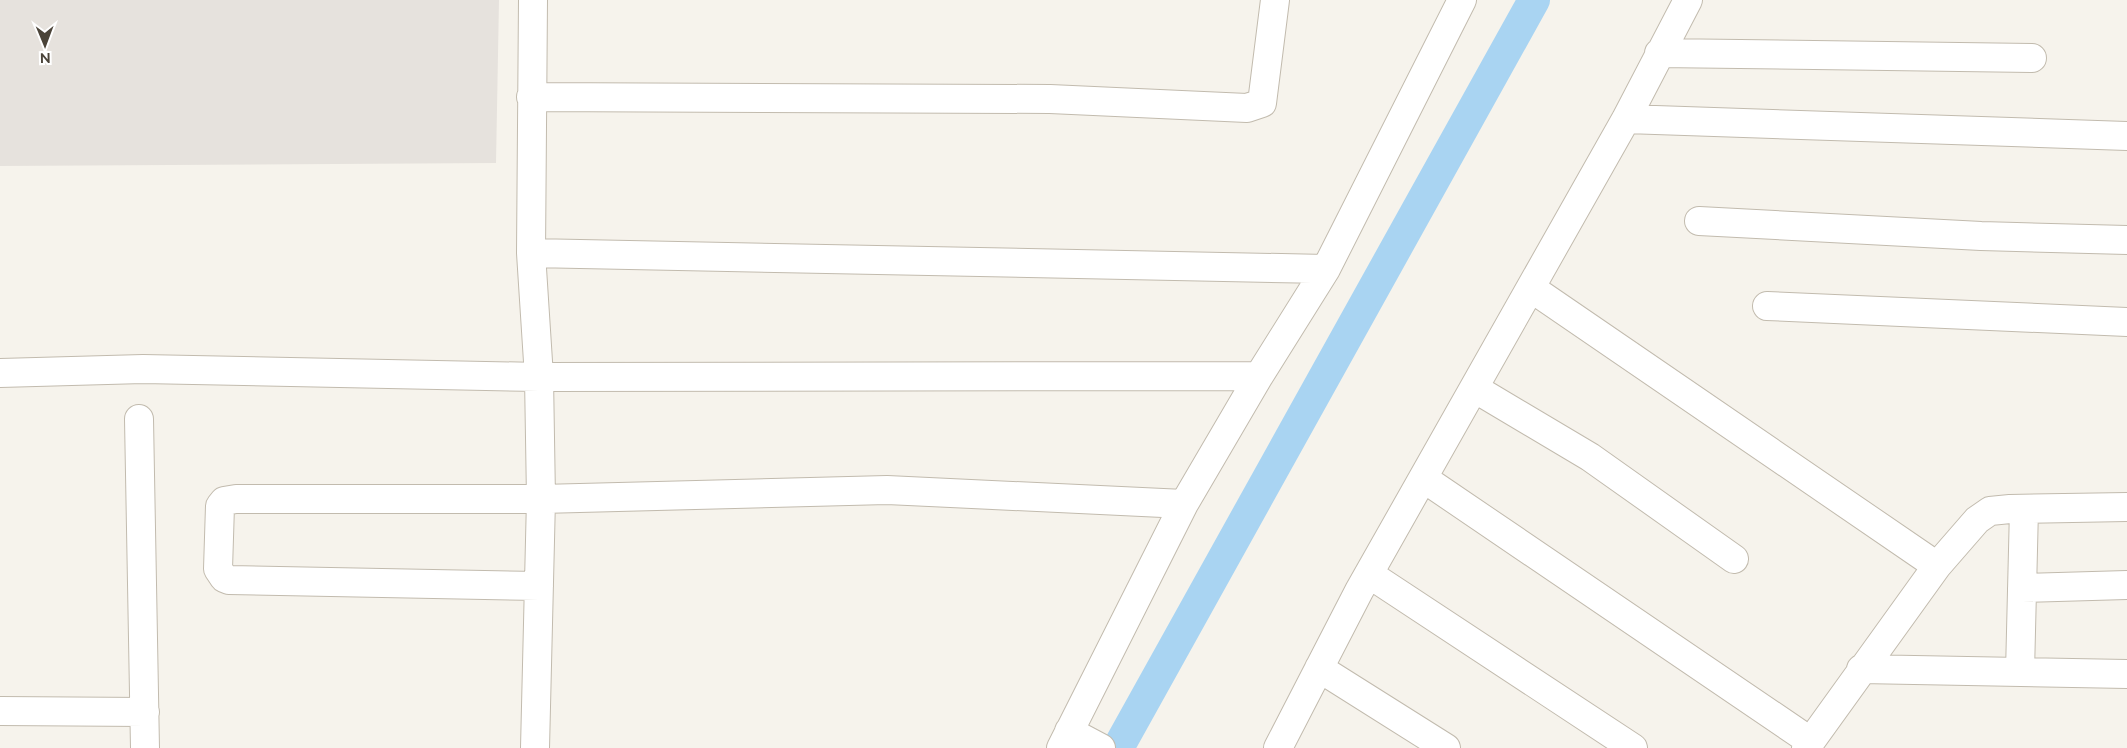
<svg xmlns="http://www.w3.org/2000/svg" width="2127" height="748" font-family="Raleway,sans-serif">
<rect width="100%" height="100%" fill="#f6f3ec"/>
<!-- industrial -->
<path fill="#e6e2dd" d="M0,0H499L496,163L0,166Z"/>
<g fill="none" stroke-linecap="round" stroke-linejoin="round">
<!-- canal -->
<path stroke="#a9d4f2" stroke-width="32" d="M1118,748L1534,0"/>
<!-- street casing -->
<g stroke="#c2bbae" stroke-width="30">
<path id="street" d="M533,0L531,253L539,377L541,499L535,748
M1659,53L2032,58
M531,97L1050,99L1247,108L1262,103L1275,0
M1626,119L2127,136
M1699,221L1981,236L2127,240
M531,253L1326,269
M1531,288L1937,566
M1767,306L2127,322
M0,373L143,369L539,377L1259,376
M1474,388L1590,457L1734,559
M139,419L145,748
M1423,478L1810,741
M1369,574L1633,748
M539,586L229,580L224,578L218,569L220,506L224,501L236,499H541L887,490L1184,504
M2022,588L2127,585
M1319,668L1446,748
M1861,669L2127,674
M2020,672L2024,509
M0,711L145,712
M1069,731L1101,748
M1061,748L1184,504L1259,376L1326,269L1462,0
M1278,748L1359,591L1626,119L1688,0
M1806,748L1937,566L1977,520L1990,511L2010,509L2127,507"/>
</g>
<!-- street -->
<use href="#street" stroke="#fff" stroke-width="28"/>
</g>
<!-- north arrow -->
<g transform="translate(45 45) rotate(179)" stroke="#ffffff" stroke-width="4" paint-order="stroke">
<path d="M0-4L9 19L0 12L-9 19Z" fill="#4b4439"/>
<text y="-8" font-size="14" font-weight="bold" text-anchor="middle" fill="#4b4439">N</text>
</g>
</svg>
